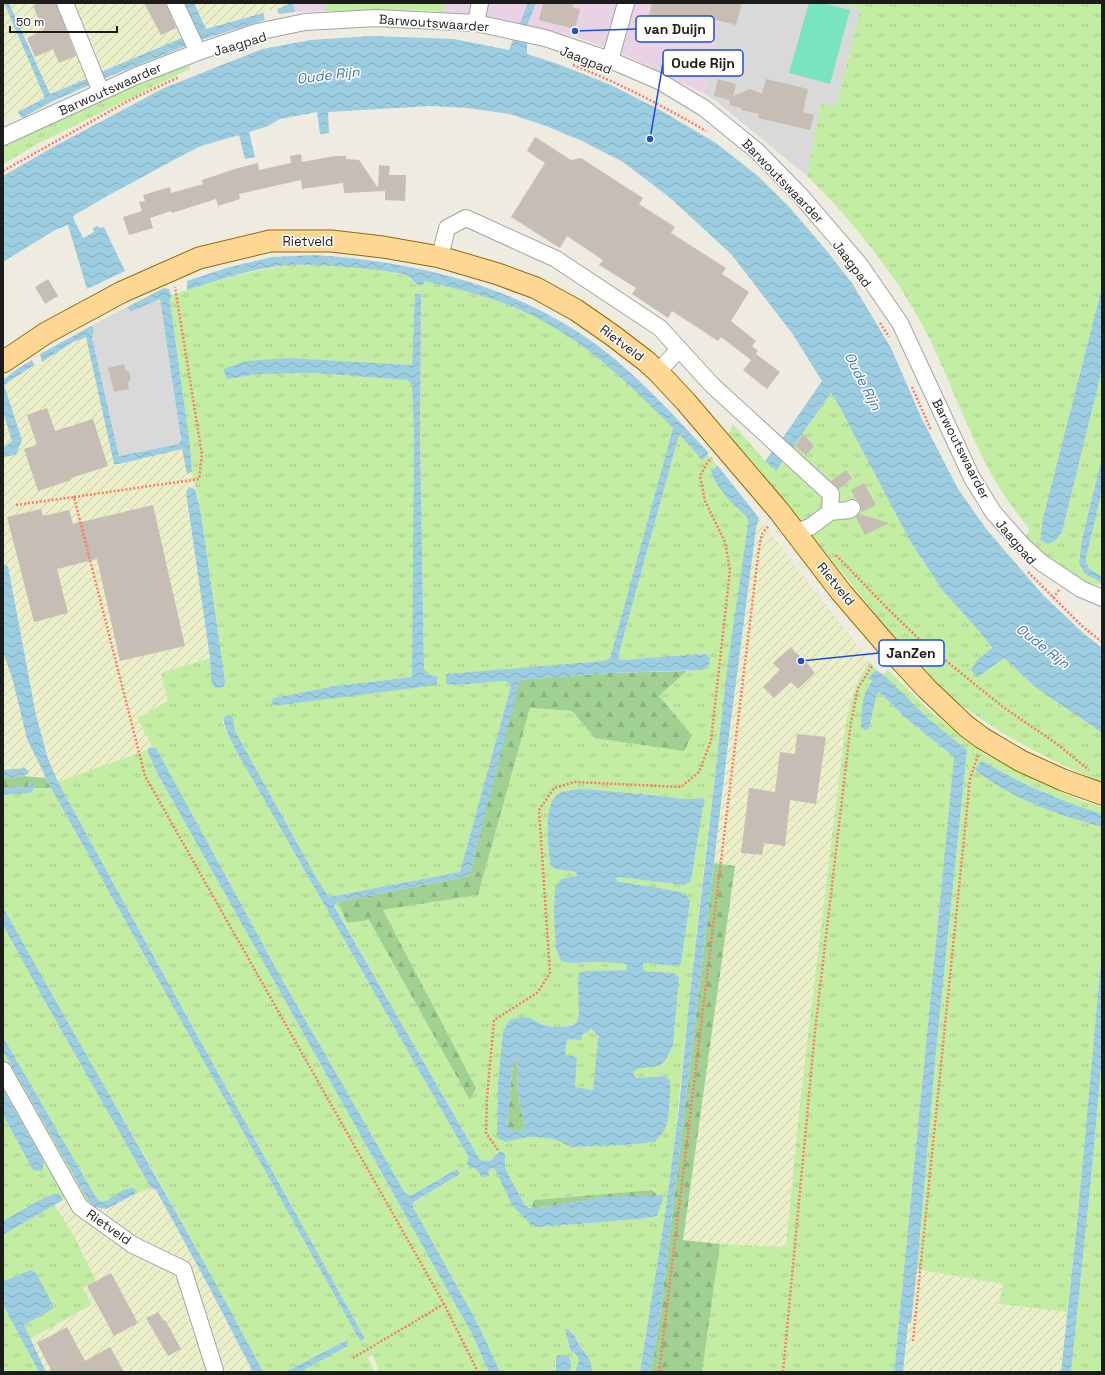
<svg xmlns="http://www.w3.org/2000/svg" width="1105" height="1375" font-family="'Space Grotesk',sans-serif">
<defs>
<pattern id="farmland-furrows" width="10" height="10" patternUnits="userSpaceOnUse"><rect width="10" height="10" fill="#eaefca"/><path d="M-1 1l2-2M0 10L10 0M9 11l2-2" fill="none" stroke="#c8ccad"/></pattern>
<pattern id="grass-tufts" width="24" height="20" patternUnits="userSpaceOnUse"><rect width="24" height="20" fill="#c3eda2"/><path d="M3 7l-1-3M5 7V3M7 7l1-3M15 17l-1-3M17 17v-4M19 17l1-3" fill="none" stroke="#a7cb8b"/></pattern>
<pattern id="forest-firs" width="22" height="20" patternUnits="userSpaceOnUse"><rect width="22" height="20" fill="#a1d192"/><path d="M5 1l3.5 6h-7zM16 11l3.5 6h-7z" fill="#8ab37d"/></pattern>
<pattern id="water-waves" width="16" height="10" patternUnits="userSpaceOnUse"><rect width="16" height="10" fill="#9dcde0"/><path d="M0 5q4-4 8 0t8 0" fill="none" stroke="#87afc0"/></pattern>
</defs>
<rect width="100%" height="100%" fill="#eeebe1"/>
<!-- residential -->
<path fill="#dad9d9" d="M722,3H843L860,10L844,76L835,107L821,103L807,176L717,102L705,94Z
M160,299L181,439L179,444L119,456L92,338L93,329L91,326L127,307L130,312Z"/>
<!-- industrial -->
<path fill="#e8d2e3" d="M293,3H327L325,11L295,12Z
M445,3H722L705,94L623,54L576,37L488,17L443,12Z"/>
<!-- farmland -->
<path fill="url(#farmland-furrows)" d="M3,3H4L45,98L3,120Z
M9,3H183L196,32L50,94Z
M194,3H288V5L206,29Z
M86,336L114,464H119L182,449L187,474L192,472L195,489L193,487L186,492L210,658L161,673L168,701L137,718L153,748L150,747L147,750L58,782L48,759L36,715L8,566L3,564V455L4,456L22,440L4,385L33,365L42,362L73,342Z
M3,412L12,441L3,448Z
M759,518L870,662L863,671L854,688L846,721L801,1094L786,1247L720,1244L683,1240L735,866L714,863L756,529Z
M3,652L13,681L27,739L46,778L23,776L28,774L25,768L3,770Z
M151,1188L156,1190L208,1285L253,1372H46L30,1339L91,1306L83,1288L96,1281L72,1232L54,1205L63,1200L88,1201L89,1202L135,1194Z
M917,1269L1003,1284L999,1304L1067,1312L1061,1372H903L908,1324L911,1322Z"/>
<!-- grass -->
<path fill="url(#grass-tufts)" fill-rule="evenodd" d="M843,3H1102V287L1043,518L1040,539L1048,544L1055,541L1062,532L1102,370V457L1082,539L1079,563L1084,573L1102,583V585L1086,583L1058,566L1022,536L1028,534L1029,529C1010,505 992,478 979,450C959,409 944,366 923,326C893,271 852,220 807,176L821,103L835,107L844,76L860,10Z
M189,64L190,69L41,142L3,164V144L133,85Z
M291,265H327L379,270L408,276L415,284L422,286L425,281C456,289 489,296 518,309C542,319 565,333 586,348C618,370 646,401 673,428L610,658L604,661L447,675V677L456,685L506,681L511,686L460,872L329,897L317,879L235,731L233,718L222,721L227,732L250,775L469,1158V1169L474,1166L488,1172L491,1168L495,1169L540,1227L640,1219L657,1216L662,1196H658L651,1190L534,1200L532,1208H529L524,1204L505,1168V1154L496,1153C492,1161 489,1162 480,1160L334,905L338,902L347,923L369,920L470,1099L476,1088L383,910L478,895L530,708L572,711L596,738L692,735L659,696L687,671L702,670L710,658L706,654L686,655L621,660L618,657L678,438L680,435L702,460L707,456V454L718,466L715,467L736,508L747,517L748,524C725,683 706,842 689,1002C681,1073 676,1144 665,1215C658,1268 648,1320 640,1372H592C591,1361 587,1355 581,1346C577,1341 575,1335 570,1330L567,1335C568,1339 567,1345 570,1349C573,1354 577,1356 579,1360L576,1369L577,1372H569L571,1367L555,1364L556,1372H500L479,1326L413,1207L414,1203L460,1174L456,1169L410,1196L405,1193L283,981L156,748H153L137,718L168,701L161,673L210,658L211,681H225L201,514L192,472L190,445L170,302L171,295C210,282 250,270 291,265ZM415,294H421L420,436L424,669L437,684L274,706L271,702L274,698L335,686L413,677L414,436L412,385L408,380L314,373L260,374L227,379L290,358L412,365ZM580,789C603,790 627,793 651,795C668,797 686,801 703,799L705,803L703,807L694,862L692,876L690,882L684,885L618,877L616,878L617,881L619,882L654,887L685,893L690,901L681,964L676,966L643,963L644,971L674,973L679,977L673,1046L665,1061L659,1066L636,1069L633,1072V1075L636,1078L665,1076L670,1087L669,1105L665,1128L655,1142L626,1145L572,1147L553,1139L536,1137H528L506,1142L503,1031L510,1020L530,1018L544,1025L553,1027L572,1026L577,1022L579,1013V1000L585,971L627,970L626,964L602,962L568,963L561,961L556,949L561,879L577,876L576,872L555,869L550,864L548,835L549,816L551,804L566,790Z
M831,393L838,404L910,541L943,591L979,631L992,649L978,659V677L1004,658L1034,686L1102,733V783L1050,759L1002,733L952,699L915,662L880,620L841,571L728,435L733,424L765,461L776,471Z
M1102,491V577L1087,567L1086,558Z
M870,662L876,670L869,678L872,681L867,687L876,697L879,692L907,719L954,757L894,1372H702L720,1244L786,1247L801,1094L846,721C852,698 855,681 870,662Z
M888,670L927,708L968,743L984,754L1045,785L1082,801L1102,807V814C1060,801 1022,783 984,762L981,761L979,773C1016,799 1058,815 1102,827V950L1077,1224L1067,1312L999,1304L1003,1284L917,1269L936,1051L967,750L930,720L883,674Z
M147,750L156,771L471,1332L489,1372H379L373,1355L368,1357L374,1372H300L348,1346L346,1340L285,1372H263L161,1184L51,995L3,907V795L30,793L33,791V788H51L360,1341L365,1339L122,899L58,782Z
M3,925L43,998L151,1188L135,1194L136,1190L128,1188L107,1201L102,1202L97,1199L3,1037Z
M590,1029L599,1038L593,1090L575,1087L577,1057L565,1055L567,1039L582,1035Z
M3,1051L89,1201L63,1200L59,1193L47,1196L3,1221V1115L33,1170L44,1162L3,1089Z
M1102,1057V1372H1071L1091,1179Z
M54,1205L72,1232L96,1281L83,1288L91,1305L30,1339L24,1325L50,1310L54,1306L31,1270L3,1281V1235Z
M3,1305L39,1372H3Z"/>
<!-- forest -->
<path fill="url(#forest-firs)" d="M687,671L659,696L692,735L684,751L595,738L572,711L530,708L478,895L383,910L476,1088L470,1100L369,920L347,923L338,902L469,876L519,680L609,673Z
M23,776L46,778L51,788H33V782L28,787L3,789V778Z
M714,863L735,866L683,1240L720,1244L702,1372H651L660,1316Z
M517,1060L518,1070L517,1089L525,1130L512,1131L507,1126L513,1061Z
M652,1190L658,1196L605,1197L539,1208H532L534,1200Z"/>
<!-- garden -->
<path fill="#c3eda2" d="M327,3H445L443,12L415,10L325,11Z"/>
<!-- pitch -->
<path fill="#78e4c0" d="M809,3H823L850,10L830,84L789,73Z"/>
<!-- water -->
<path fill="url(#water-waves)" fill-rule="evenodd" d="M4,3H9L50,94L91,77L94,83L51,102L22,118L18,112L45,98Z
M183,3H194L206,29L263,13L265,20L201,40L105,78L101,72L196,32Z
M288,3H293L295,12L279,14L277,9L288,5Z
M528,3H536L527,26V54L555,63L611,85L660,110L716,143L759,177L791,209L826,250L852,283L891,348L921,417L958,489L987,530L1043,595L1081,631L1102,648V733L1034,686L1004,658L978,677L971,670L978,659L992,648L979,631L943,591L910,541L838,404L831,393L776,471L765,461L782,439L822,381L792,333L731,254L669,197L623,162L580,140L546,126L510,114L467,108L431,106L328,112L329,133L320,134L317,112L280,119L268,126L249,132L255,157L245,159L239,135L201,146L183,155L109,195L73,216L75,222L83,238L94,232L93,228L97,226L100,228L104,227L125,271L87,289L68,225L55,230L3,262V176L55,146L164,88L262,49L311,40L373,36L454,39L509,50Z
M315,255C423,262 531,289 616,360C649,388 678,420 708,452L707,456L702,460L680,435L678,438L618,657L621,660L686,655L706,654L710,658L708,668L702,670L609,673L520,680L469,876L338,902L334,906L480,1160L490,1161L499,1152H502L505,1154V1168L524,1204L529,1208H539L605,1197L662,1195L663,1198L657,1216L640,1219L540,1227L532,1226L512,1205L495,1169L491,1168L488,1172L489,1176L482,1177L474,1167L470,1169L467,1164L469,1158L250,775C244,764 221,727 224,717L228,715L233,718L235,731L317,879L329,897L460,872L511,686L506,681L456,685L446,684L447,674L603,661L610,658L673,428C626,381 581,336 518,309C489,296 456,289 425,281L422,286C411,283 415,280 408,276C403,273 375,270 368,269C343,267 318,264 292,265C256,267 221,279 187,290V281L226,268L272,257Z
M1102,287V370L1062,532L1055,541L1048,544L1040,540L1043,518Z
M164,288L169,289L171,295L170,302L190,445L192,472L187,474L182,449L119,464H114L86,337L73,342L42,362L40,354L91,326L94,329L92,338L119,456L179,444L181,439L160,299L130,312L127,307Z
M415,294H421L420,436L424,669L430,675L437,676V685L274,706L271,702L274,698L335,686L412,677L414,436L412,385L408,380L314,373L260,374L227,379L223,369L246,361L290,358L412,365Z
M32,360L34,365L4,385L22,440L16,455L4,457L3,448L12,441L3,412V380L17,369Z
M1102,457V491L1086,558L1087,567L1102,577V583L1084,573L1079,563L1082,539Z
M718,466L759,518L756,529L730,728L660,1316L651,1372H640L665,1215L679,1108L689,1002L728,662L748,524L747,517C735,507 714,486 711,470Z
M189,487L195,489L201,514L225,681L224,687L215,688L211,681L210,658L186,492Z
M3,564L8,566L36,715L48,759L58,782L122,899L365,1339L360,1341L51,788L27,739L13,681L3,652Z
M876,670L885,676L930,720L967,750L936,1051L917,1269L911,1323L908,1324L903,1372H894L954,757L907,719L879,692L876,697L869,729L865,730L861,727C862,710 861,695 872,681L868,678Z
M150,747L156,748L283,981L405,1193L410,1196L457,1169L460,1174L414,1202L413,1207L479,1326L500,1372H489L471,1332L156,771L147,750Z
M981,761L984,762C1022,784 1060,801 1102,814V827C1058,815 1012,799 975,770Z
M25,768L29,771L28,774L23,776L3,778V770Z
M33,782V791L30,793L3,795V789L27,787L28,783Z
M580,789C603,790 627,793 651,795C668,797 686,801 703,798L705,803L703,807L694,862L692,876L690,882L684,885L618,877L616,878L617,881L619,882L654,887L685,893L690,901L681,964L676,966L643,963L644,971L674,973L679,977L673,1046L665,1061L659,1066L637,1069L633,1072L634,1075L636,1078L665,1076L670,1080C671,1090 669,1120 665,1129C663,1133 658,1138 655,1142L626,1145L572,1147L553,1139L536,1137H528L506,1142L497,1138L498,1084L503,1031L510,1020L522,1017L530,1018L543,1025L553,1027L572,1026L577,1022L579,1013L578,984L579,973L585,971L627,970L626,964L602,962L568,963L561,961L556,949L554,911L555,889L561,879L577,876L576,872L555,869L550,864C549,848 543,808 556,796C562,790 572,790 580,789ZM591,1029L599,1037L598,1039L593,1090L575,1087L577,1057L565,1055L567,1039L581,1040L582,1035ZM517,1060L518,1070L517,1089L525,1130L512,1131L507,1125L513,1061Z
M3,907C89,1063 181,1215 263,1372H253L208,1285L156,1190L151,1188L43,998L3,925Z
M1102,950V1057L1091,1179L1071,1372H1061L1077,1224Z
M3,1037L97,1199L102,1202C113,1199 122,1187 133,1188L136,1190L135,1194L106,1209L95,1207L89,1202L3,1051Z
M3,1089L44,1162L42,1171L33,1170L3,1115Z
M59,1193L63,1200L3,1235V1221L47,1196Z
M31,1270L36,1273L54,1307L51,1310L24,1325L46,1372H39L3,1305V1281Z
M565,1329H567C575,1333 576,1340 580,1346C588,1356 591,1359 592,1372H577L576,1369L579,1360L577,1356L570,1350Z
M347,1340L348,1346L300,1372H285Z
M558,1355H567C572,1361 572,1365 569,1372H556V1358Z"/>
<!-- building -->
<path fill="#c6bdb4" d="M39,3H56L76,56L59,63L53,49L35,57L27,38L44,30L33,6Z
M144,3H166L176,28L161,35Z
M543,3H573L572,7L580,9L575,29L539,20Z
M652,3H742L736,25L713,19L709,34L648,19Z
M718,79L736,84L733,96L750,89L762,94L766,79L808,89L803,112L814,115L810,130L758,118L759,114L741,110L742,108L729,105L730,100L714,96Z
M535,137L571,160L581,158L643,198L639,204L675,227L671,233L726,268L722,274L749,292L731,321L756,341L752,346L758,351L751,360L721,337L718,341L672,311L668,318L632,294L636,288L599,265L603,260L567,236L560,248L511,217L545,163L527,151Z
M301,154L302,162L335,156H346V159L359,160L378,188L379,165L390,166L389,175H406L405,201L385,200V191L344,193L343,183L302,189L301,180L239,194L240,199L218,206L216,199L172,213L171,211L150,218L153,228L129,235L123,217L142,211L139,202L145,201L143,195L170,187L171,193L203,184L202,180L238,168L258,163L259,170L291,163L290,156Z
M48,279L58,296L45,304L35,287Z
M756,354L780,372L767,389L743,370Z
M124,364L125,369L129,372L131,378L128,383L129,389L114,392L108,368Z
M47,408L55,431L93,419L108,466L71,478V480L38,491L24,449L37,445L27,415Z
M803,434L814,446L806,455L795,446Z
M846,470L852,478L839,489L831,481Z
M864,483L876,505L862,512L860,503L856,499L851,490Z
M153,505L185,646L120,661L97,559L57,569L68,613L34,622L7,517L41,509L43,516L69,510L73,524Z
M859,514L889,523L865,535L856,517Z
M791,647L797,654L802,657L815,673L798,689L791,682L774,698L763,687L780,670L773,663Z
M797,734L826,737L816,804L790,800L785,846L764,843L762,855L741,853L749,788L775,792L780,752L795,754Z
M111,1273L138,1323L114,1336L87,1286Z
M158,1312L164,1321L165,1320L181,1349L168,1356L146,1318Z
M67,1327L85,1361L110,1347L124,1372H52L37,1343Z"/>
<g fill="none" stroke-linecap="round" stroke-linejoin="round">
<!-- minor casing -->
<g stroke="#a3a3a3" stroke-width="18">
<path id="minor" d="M65,3L101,92
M175,3L198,52
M476,23L480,3
M610,60L626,3
M3,137L136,76L198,52L257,32L305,22L376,18L476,23L545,38L610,60L659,81L704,108L757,151L800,195L860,265L900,323L972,478L993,512L1023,546L1042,563L1081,589L1102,598
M440,257L447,228L466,218L556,259L660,328L712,385L831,494L830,512L810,527L795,532
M658,372L679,349
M830,512L849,510L852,508
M3,1070L80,1207L133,1245L183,1269L215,1370"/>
</g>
<!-- major casing -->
<g stroke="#946b00" stroke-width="23">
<path id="major" d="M3,362L46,333L122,292L199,258L270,241H331L383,247L440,257L498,274L536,288L576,310L612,335L646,361L658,372L686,402L779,511L841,592L890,649L927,689L966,726L982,738L1021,761L1063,780L1102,794"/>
</g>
<!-- path -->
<path stroke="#ff7a61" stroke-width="2.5" stroke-dasharray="2 2" stroke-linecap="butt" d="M573,65C619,83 663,106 706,131
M3,171L128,101L179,77
M880,323L889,337
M912,387L931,430
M74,497L199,479L202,455L175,287
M16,505L74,497L145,776L444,1304L478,1372
M836,555L885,606L919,639L1003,707L1057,744L1089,770
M1028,572L1083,627L1102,642
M1053,598L1059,590
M498,1150L486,1133L487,1097L494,1020L537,993L550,973L539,810L554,788L575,782L681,787L699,772L711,741L730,570L725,542L705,501L700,476L707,463L712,458
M913,1341L970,779L978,755
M353,1358L444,1304
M659,1372L759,548L762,534L769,525
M783,1372L815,1031L851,722L858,688L872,666"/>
<!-- minor -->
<use href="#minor" stroke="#fff" stroke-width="16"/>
<!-- major -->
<use href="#major" stroke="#ffd795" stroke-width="21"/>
</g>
<g text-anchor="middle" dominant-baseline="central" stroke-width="3" stroke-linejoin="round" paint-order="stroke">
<!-- street labels -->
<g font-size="13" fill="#1c1c1c" stroke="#fff">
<text transform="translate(434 23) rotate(4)">Barwoutswaarder</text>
<text transform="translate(240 44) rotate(-17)">Jaagpad</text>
<text transform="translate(586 60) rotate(22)">Jaagpad</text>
<text transform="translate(110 89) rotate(-24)">Barwoutswaarder</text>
<text transform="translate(783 181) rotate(46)">Barwoutswaarder</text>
<text x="308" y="241">Rietveld</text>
<text transform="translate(852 264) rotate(53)">Jaagpad</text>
<text transform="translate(622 343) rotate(37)">Rietveld</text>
<text transform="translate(961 449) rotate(63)">Barwoutswaarder</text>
<text transform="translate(1016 542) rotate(50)">Jaagpad</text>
<text transform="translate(836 584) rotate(51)">Rietveld</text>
<text transform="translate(109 1227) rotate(35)">Rietveld</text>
</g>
<!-- water labels -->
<g font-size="14" font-style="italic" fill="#4274b2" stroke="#fff">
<text transform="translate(328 75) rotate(-7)">Oude Rijn</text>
<text transform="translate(863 381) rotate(63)">Oude Rijn</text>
<text transform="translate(1043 646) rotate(38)">Oude Rijn</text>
</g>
</g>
<!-- callouts -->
<path fill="none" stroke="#1d4ed8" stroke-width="1.5" d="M575 31L636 29M650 139L663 63M801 661L879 653"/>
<g fill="#1d4ed8" stroke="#fff" stroke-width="1.5">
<circle cx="575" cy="31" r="4"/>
<circle cx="650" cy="139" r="4"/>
<circle cx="801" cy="661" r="4"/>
</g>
<g fill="#fff" stroke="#1d4ed8" stroke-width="1.5">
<rect x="636" y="16" width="78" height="26" rx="4"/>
<rect x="663" y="50" width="80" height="26" rx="4"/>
<rect x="879" y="640" width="65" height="26" rx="4"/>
</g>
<g font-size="14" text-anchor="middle" font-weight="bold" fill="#1c1c1c">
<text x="675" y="34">van Duijn</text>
<text x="703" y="68">Oude Rijn</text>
<text x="911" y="658">JanZen</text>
</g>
<!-- border -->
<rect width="1105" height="1375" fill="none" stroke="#1c1c1c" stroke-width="8"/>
<!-- scale -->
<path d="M10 26v6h107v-6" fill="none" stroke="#1c1c1c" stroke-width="2"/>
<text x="16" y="26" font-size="12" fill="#1c1c1c" stroke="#ffffff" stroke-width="3" paint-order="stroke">50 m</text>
</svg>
